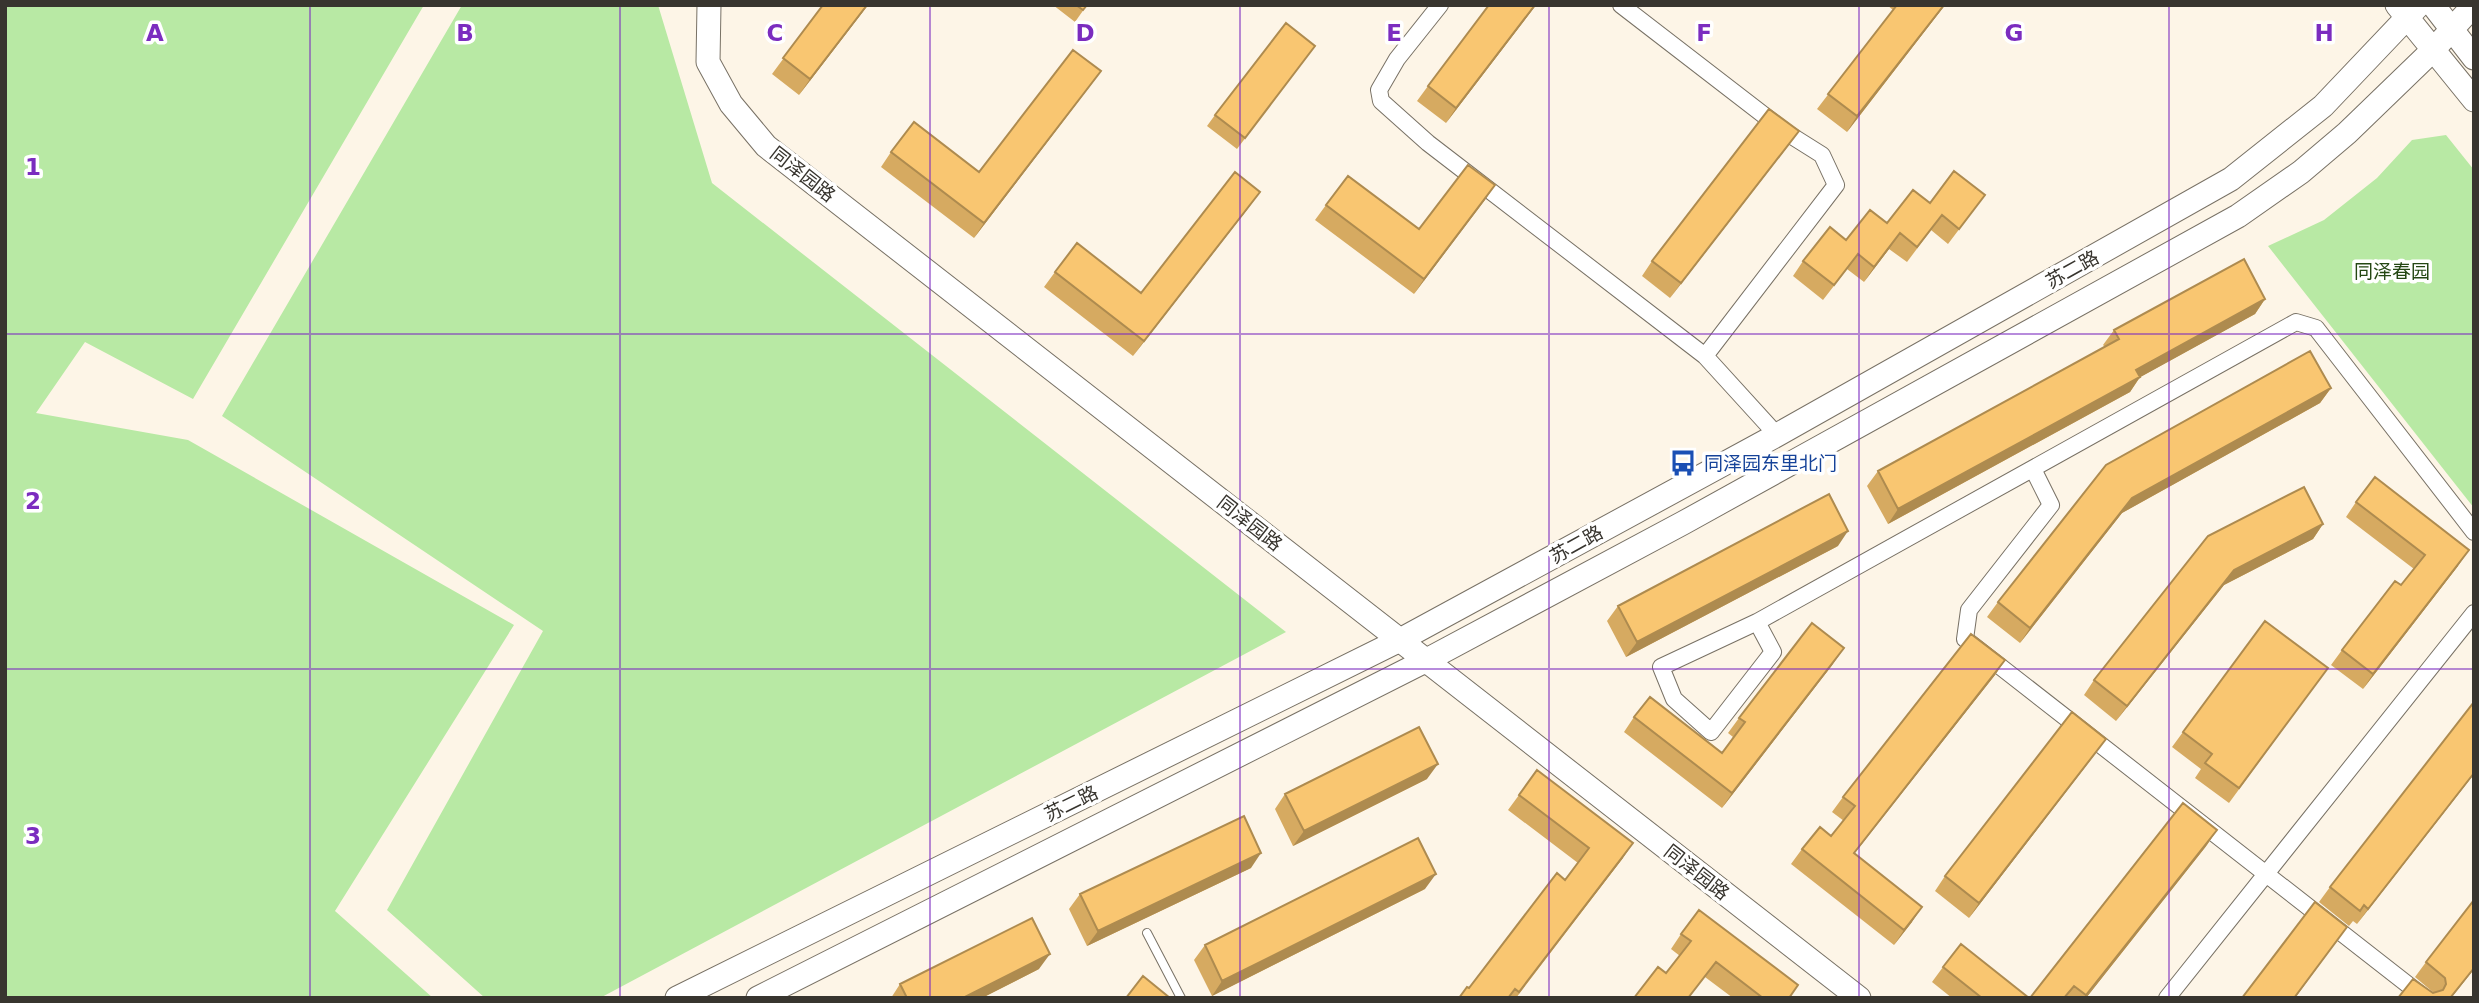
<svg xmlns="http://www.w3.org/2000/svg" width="2479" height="1003" font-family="'DejaVu Sans','Noto Sans SC',sans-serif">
<rect width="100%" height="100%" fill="#fdf5e7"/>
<!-- green -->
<path fill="#b8e9a4" d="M5,5H424L193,399L85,342L36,413L188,440L514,625L335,911L433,998H5Z
M462,5H658L712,183L1286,632L600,998H485L387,910L543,631L222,416Z
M2446,135L2474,170V508L2268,246L2324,220L2377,178L2412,140Z"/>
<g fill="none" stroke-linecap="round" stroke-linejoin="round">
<!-- lane casing -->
<g stroke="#787165" stroke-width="10">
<path id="lane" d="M1147,933L1181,998"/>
</g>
<!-- street casing -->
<g stroke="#787165" stroke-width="18">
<path id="street" d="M1440,5L1397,59L1379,90L1381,101L1428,143L1705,356L1777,435
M1621,5L1787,133L1822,155L1836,185L1705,356
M2033,469L2051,505L1969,610L1965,639L2425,998
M1757,622L1773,652L1711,732L1674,699L1661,667L1757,622L2296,322L2316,328L2474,532
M2167,998L2474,613"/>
</g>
<!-- secondary casing -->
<g stroke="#787165" stroke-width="25">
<path id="secondary" d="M709,5L708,62L731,104L766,146L1859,998
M2397,5L2474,100
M2433,5L2474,58
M677,998L1400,640L1777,435L2231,179L2323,106L2419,5
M758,998L1425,661L1683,523L2238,216L2301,172L2347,133L2434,49L2474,5"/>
</g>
<!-- lane -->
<use href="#lane" stroke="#fff" stroke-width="8"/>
<!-- street -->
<use href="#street" stroke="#fff" stroke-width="16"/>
<!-- secondary -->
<use href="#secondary" stroke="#fff" stroke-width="23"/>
</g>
<!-- wall -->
<path fill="#d6aa61" d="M823,5H868L799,95L772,74Z
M1053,5H1087L1075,22Z
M1536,5L1446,123L1417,101L1428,86Z
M1887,5H1945L1847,132L1817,109L1893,10Z
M1315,46L1237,149L1207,126L1215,115Z
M1101,71L974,238L881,167L891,152L979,172Z
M1799,131L1670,298L1642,276L1652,261Z
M1495,185L1414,294L1315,220L1326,205L1419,229Z
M1985,195L1948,244L1931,230L1907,262L1889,249L1864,282L1847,269L1823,300L1793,276L1803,261L1930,203Z
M1249,207L1133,356L1044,287L1055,272L1141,293Z
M2265,299L2255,314L2140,377L2130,392L1888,524L1867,486L1878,471L2105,347L2103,345L2114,330Z
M2331,388L2320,403L2122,513L2020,643L1987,617L1998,602L2106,465Z
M2356,502L2458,566L2363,689L2331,665L2342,650L2401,585L2414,569L2346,517Z
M2323,524L2313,539L2224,585L2116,721L2084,695L2094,680L2208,536Z
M1838,546L1626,657L1607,621L1618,606Z
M2005,660L1995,675L1854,853L1912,922L1894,945L1791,864L1802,849L1831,836L1844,821L1832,812L1843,797Z
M1833,664L1722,808L1624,732L1634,717L1722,753L1733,737L1728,733L1739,718Z
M2328,668L2229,803L2195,778L2201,769L2172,747L2183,732Z
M2095,754L1969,918L1935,891L1945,876Z
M2474,774L2357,924L2353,921L2349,926L2319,902L2330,887Z
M1427,779L1293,846L1275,809L1285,794Z
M1519,795L1623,858L1516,998H1459L1469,988L1565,880L1578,863L1508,810Z
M2207,845L2086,998H2030Z
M1251,868L1087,946L1069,909L1080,894Z
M1425,889L1212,996L1194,960L1205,945Z
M2474,900V969L2451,998H2398L2434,993L2415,977L2429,958Z
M1681,934L1798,985L1789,998H1733L1705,977L1666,973L1680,956L1671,949Z
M1943,967L2029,998H1952L1932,982Z
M1039,969L982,998H891L900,984Z"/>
<!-- shaded-wall -->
<path fill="#ae8b4f" d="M867,5H868L799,95L810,79Z
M1535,5H1536L1446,123L1456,108Z
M1944,5H1945L1847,132L1857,116Z
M1101,71L1090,86L974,238L984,223Z
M1799,131L1788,146L1670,298L1681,283Z
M1495,185L1485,200L1414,294L1424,279Z
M1260,192L1249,207L1133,356L1144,341Z
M1900,233L1889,249L1864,282L1874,267Z
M2265,299L2255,314L2126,385L2136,370Z
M2140,377L2130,392L1888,524L1898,509Z
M2331,388L2320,403L2122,513L2020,643L2030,628L2132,498Z
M2323,524L2313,539L2224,585L2116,721L2127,706L2234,570Z
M1848,531L1838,546L1626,657L1637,642Z
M2469,550L2458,566L2363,689L2373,674Z
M1844,648L1833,664L1722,808L1732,793Z
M2005,660L1995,675L1843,868L1854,853Z
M2106,739L2095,754L1969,918L1979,903Z
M1438,764L1427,779L1293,846L1304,831Z
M2474,773V774L2357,924L2368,909Z
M2217,830L2207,845L2086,998H2085Z
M1633,843L1623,858L1515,998Z
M1261,853L1251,868L1087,946L1098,931Z
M1436,874L1425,889L1212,996L1222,981Z
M1922,907L1912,922L1894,945L1904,930Z
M2347,927L2295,998H2294Z
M1050,954L1039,969L982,998H963Z
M2474,968V969L2451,998H2450Z"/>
<!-- building -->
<path fill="#f9c671" stroke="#ae8b4f" stroke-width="2" d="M823,5H867L810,79L783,58Z
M1076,5H1087L1083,10Z
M1489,5H1535L1456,108L1428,86Z
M1897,5H1944L1857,116L1828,94Z
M1286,23L1315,46L1245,138L1215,115Z
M1073,50L1101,71L984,223L891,152L914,122L979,172Z
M1769,109L1799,131L1681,283L1652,261Z
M1468,165L1495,185L1424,279L1326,205L1348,176L1419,229Z
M1954,171L1985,195L1959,229L1942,215L1917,247L1900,233L1874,267L1858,254L1834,285L1803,261L1830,227L1846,240L1870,210L1887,223L1913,190L1930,203Z
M1235,172L1260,192L1144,341L1055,272L1077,243L1141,293Z
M2244,259L2265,299L2136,370L2140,377L1898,509L1878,471L2119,339L2114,330Z
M2310,351L2331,388L2132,498L2030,628L1998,602L2106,465Z
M2375,477L2469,550L2373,674L2342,650L2395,581L2401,585L2425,555L2356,502Z
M2304,487L2323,524L2234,570L2127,706L2094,680L2208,536Z
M1829,494L1848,531L1637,642L1618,606Z
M2265,621L2328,668L2239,788L2205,763L2212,754L2183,732Z
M1812,623L1844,648L1732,793L1634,717L1650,697L1722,753L1745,722L1739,718Z
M1971,634L2005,660L1854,853L1922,907L1904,930L1802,849L1820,827L1831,836L1855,806L1843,797Z
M2474,702V773L2368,909L2364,905L2360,911L2330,887Z
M2072,712L2106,739L1979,903L1945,876Z
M1419,727L1438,764L1304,831L1285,794Z
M1537,770L1633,843L1519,992L1515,989L1508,998H1459L1467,987L1469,988L1557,873L1565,880L1589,848L1519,795Z
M2183,803L2217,830L2086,995L2074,986L2064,998H2030Z
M1244,816L1261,853L1098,931L1080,894Z
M1418,838L1436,874L1222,981L1205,945Z
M2474,900V968L2450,998H2398L2413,979L2433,993L2443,990L2446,984L2445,978L2426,962Z
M2315,902L2347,927L2294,998H2242Z
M1699,910L1798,985L1789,998H1763L1716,962L1688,998H1634L1658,967L1666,973L1691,941L1681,934Z
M1032,918L1050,954L963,998H907L900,984Z
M1961,944L2029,998H1982L1943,967Z
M1143,976L1170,998H1126Z"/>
<!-- grid -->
<path fill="none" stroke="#7b2cbf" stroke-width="2" stroke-opacity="0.55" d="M310,5V998M620,5V998M930,5V998M1240,5V998M1549,5V998M1859,5V998M2169,5V998M5,334H2474M5,669H2474"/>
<!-- icons -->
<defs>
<g id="bus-bare" transform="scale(2.1)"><path d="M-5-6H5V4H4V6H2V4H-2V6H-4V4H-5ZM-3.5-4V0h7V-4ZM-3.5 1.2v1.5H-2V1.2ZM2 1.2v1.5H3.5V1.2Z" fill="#1a4fb4" stroke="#fff" stroke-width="2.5" paint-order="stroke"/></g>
</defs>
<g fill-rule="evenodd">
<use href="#bus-bare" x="1683" y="463"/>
</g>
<g text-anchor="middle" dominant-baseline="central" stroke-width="7" stroke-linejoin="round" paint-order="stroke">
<!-- street labels -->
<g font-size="19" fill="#38352f" stroke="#fff">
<text transform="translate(803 174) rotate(38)">同泽园路</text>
<text transform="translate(2072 269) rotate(-29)">苏二路</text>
<text transform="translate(1250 523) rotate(38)">同泽园路</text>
<text transform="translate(1576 544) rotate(-29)">苏二路</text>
<text transform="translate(1071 803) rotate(-26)">苏二路</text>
<text transform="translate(1697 872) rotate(38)">同泽园路</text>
</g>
<!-- park labels -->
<g font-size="19" fill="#244713" stroke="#fff">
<text x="2392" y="271">同泽春园</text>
</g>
<!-- transit labels -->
<g font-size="19" fill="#164399" stroke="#fff" text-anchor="start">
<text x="1704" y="463">同泽园东里北门</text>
</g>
</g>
<g font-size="23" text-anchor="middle" font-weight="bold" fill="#7b2cbf" stroke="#fff" stroke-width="7" stroke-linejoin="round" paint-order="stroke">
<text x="155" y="41">A</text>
<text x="465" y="41">B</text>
<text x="775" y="41">C</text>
<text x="1085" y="41">D</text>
<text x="1394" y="41">E</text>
<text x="1704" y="41">F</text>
<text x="2014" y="41">G</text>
<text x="2324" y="41">H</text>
<text x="33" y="175">1</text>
<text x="33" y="509">2</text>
<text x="33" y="844">3</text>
</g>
<!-- border -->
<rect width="2479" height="1003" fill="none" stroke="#38352f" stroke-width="14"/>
</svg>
